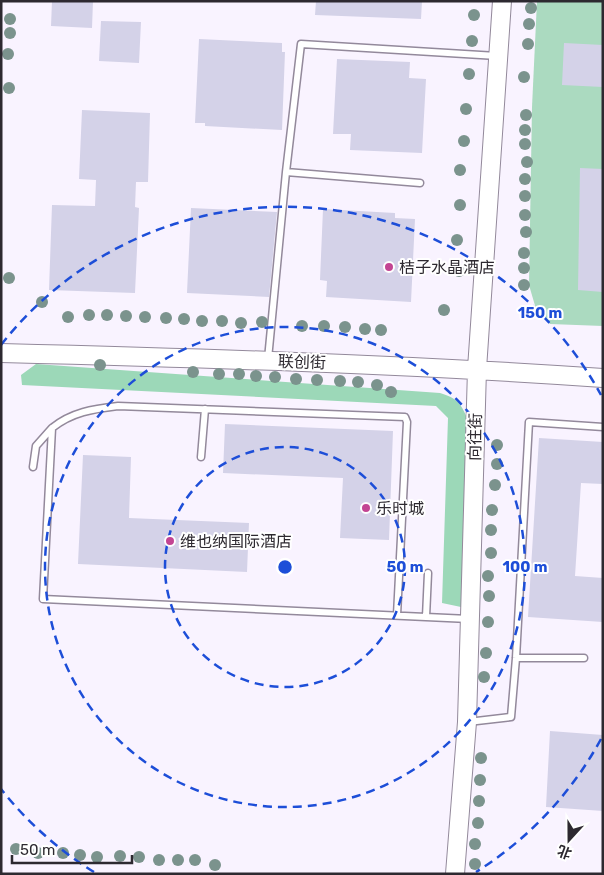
<svg xmlns="http://www.w3.org/2000/svg" width="604" height="875" font-family="Rubik,'Noto Sans SC',sans-serif">
<rect width="100%" height="100%" fill="#f9f3ff"/>
<!-- green -->
<path fill="#abdac0" d="M537,1H603V326L550,324L536,309L529,285L532,107Z"/>
<!-- forest -->
<path fill="#9cd8b8" d="M36,364L440,393C457,398 462,404 468,421L461,607L442,603L448,418L436,406L22,385L21,375Z"/>
<!-- building -->
<path fill="#d4d2e8" d="M52,1H93L92,28L51,26Z
M316,1H422L421,19L315,15Z
M101,21L141,22L139,63L99,61Z
M199,39L282,43V52H285L282,130L205,126V123H195Z
M564,43L603,45V87L562,85Z
M337,59L410,62L409,78L426,79L422,153L350,150L351,134H333Z
M82,110L150,113L148,182H136L135,207L139,208L135,293L49,290L52,205L95,206L96,180L79,179Z
M580,168L603,169V292L578,290Z
M191,208L277,212L269,297L187,293Z
M323,209L395,213V218L415,219L411,302L326,297L327,281L320,280Z
M225,424L393,431L389,540L340,538L343,478L223,473Z
M539,438L603,442V484L581,483L575,576L603,578V622L528,617Z
M83,455L131,457L129,518L249,523L247,572L78,564Z
M550,731L603,735V811L546,807Z"/>
<g fill="none" stroke-linecap="round" stroke-linejoin="round">
<!-- lane casing -->
<g stroke="#93899b" stroke-width="9">
<path id="lane" d="M286,172L420,183
M268,359L286,172L301,44L497,56
M201,457L205,409
M33,467L36,446L52,428
M397,615L407,422L405,417L118,406C93,409 72,412 52,428L43,599L469,619
M426,617L428,573
M516,658H584
M468,722L511,717L516,658L529,422L603,427"/>
</g>
<!-- secondary casing -->
<g stroke="#93899b" stroke-width="20">
<path id="secondary" d="M1,353C202,358 402,364 603,378
M455,874L467,722L477,369L502,1"/>
</g>
<!-- lane -->
<use href="#lane" stroke="#fff" stroke-width="6"/>
<!-- secondary -->
<use href="#secondary" stroke="#fff" stroke-width="18"/>
</g>
<!-- trees -->
<g fill="#7b938d">
<circle cx="531" cy="8" r="6"/>
<circle cx="474" cy="15" r="6"/>
<circle cx="10" cy="19" r="6"/>
<circle cx="529" cy="24" r="6"/>
<circle cx="10" cy="33" r="6"/>
<circle cx="472" cy="41" r="6"/>
<circle cx="528" cy="44" r="6"/>
<circle cx="8" cy="54" r="6"/>
<circle cx="469" cy="74" r="6"/>
<circle cx="524" cy="77" r="6"/>
<circle cx="9" cy="88" r="6"/>
<circle cx="466" cy="109" r="6"/>
<circle cx="526" cy="115" r="6"/>
<circle cx="525" cy="130" r="6"/>
<circle cx="464" cy="141" r="6"/>
<circle cx="525" cy="144" r="6"/>
<circle cx="527" cy="162" r="6"/>
<circle cx="460" cy="170" r="6"/>
<circle cx="525" cy="179" r="6"/>
<circle cx="525" cy="196" r="6"/>
<circle cx="460" cy="205" r="6"/>
<circle cx="525" cy="215" r="6"/>
<circle cx="526" cy="232" r="6"/>
<circle cx="457" cy="240" r="6"/>
<circle cx="524" cy="253" r="6"/>
<circle cx="524" cy="268" r="6"/>
<circle cx="459" cy="271" r="6"/>
<circle cx="9" cy="278" r="6"/>
<circle cx="524" cy="285" r="6"/>
<circle cx="42" cy="302" r="6"/>
<circle cx="444" cy="310" r="6"/>
<circle cx="89" cy="315" r="6"/>
<circle cx="107" cy="315" r="6"/>
<circle cx="126" cy="316" r="6"/>
<circle cx="68" cy="317" r="6"/>
<circle cx="145" cy="317" r="6"/>
<circle cx="166" cy="318" r="6"/>
<circle cx="184" cy="319" r="6"/>
<circle cx="202" cy="321" r="6"/>
<circle cx="222" cy="321" r="6"/>
<circle cx="262" cy="322" r="6"/>
<circle cx="241" cy="323" r="6"/>
<circle cx="302" cy="326" r="6"/>
<circle cx="324" cy="326" r="6"/>
<circle cx="345" cy="327" r="6"/>
<circle cx="365" cy="329" r="6"/>
<circle cx="381" cy="330" r="6"/>
<circle cx="100" cy="365" r="6"/>
<circle cx="193" cy="372" r="6"/>
<circle cx="219" cy="374" r="6"/>
<circle cx="239" cy="374" r="6"/>
<circle cx="256" cy="376" r="6"/>
<circle cx="275" cy="377" r="6"/>
<circle cx="296" cy="379" r="6"/>
<circle cx="317" cy="380" r="6"/>
<circle cx="340" cy="381" r="6"/>
<circle cx="358" cy="382" r="6"/>
<circle cx="377" cy="385" r="6"/>
<circle cx="391" cy="392" r="6"/>
<circle cx="497" cy="445" r="6"/>
<circle cx="497" cy="464" r="6"/>
<circle cx="495" cy="485" r="6"/>
<circle cx="492" cy="510" r="6"/>
<circle cx="491" cy="530" r="6"/>
<circle cx="491" cy="553" r="6"/>
<circle cx="488" cy="576" r="6"/>
<circle cx="489" cy="596" r="6"/>
<circle cx="488" cy="622" r="6"/>
<circle cx="486" cy="653" r="6"/>
<circle cx="484" cy="677" r="6"/>
<circle cx="481" cy="758" r="6"/>
<circle cx="480" cy="780" r="6"/>
<circle cx="479" cy="801" r="6"/>
<circle cx="478" cy="823" r="6"/>
<circle cx="475" cy="844" r="6"/>
<circle cx="16" cy="849" r="6"/>
<circle cx="38" cy="853" r="6"/>
<circle cx="63" cy="853" r="6"/>
<circle cx="80" cy="855" r="6"/>
<circle cx="120" cy="856" r="6"/>
<circle cx="97" cy="857" r="6"/>
<circle cx="139" cy="857" r="6"/>
<circle cx="159" cy="860" r="6"/>
<circle cx="178" cy="860" r="6"/>
<circle cx="195" cy="860" r="6"/>
<circle cx="475" cy="864" r="6"/>
<circle cx="215" cy="865" r="6"/>
</g>
<!-- distance rings -->
<g fill="none" stroke="#1d4ed8" stroke-width="2.5" stroke-dasharray="9 6">
<circle cx="285" cy="567" r="120"/>
<circle cx="285" cy="567" r="240"/>
<path d="M601 739A360 360 0 0 1 476 872M94 872A360 360 0 0 1 1 789M1 345A360 360 0 0 1 601 395"/>
</g>
<!-- markers -->
<g fill="#c34593" stroke="#fff" stroke-width="2">
<circle cx="389" cy="267" r="5"/>
<circle cx="366" cy="508" r="5"/>
<circle cx="170" cy="541" r="5"/>
</g>
<g text-anchor="middle" dominant-baseline="central" stroke-width="4" stroke-linejoin="round" paint-order="stroke">
<!-- poi labels -->
<g font-size="16" fill="#2d2930" stroke="#fff" text-anchor="start">
<text x="399" y="267">桔子水晶酒店</text>
<text x="376" y="508">乐时城</text>
<text x="180" y="541">维也纳国际酒店</text>
</g>
<!-- street labels -->
<g font-size="16" fill="#2d2930" stroke="#fff">
<text transform="translate(302 362) rotate(2)">联创街</text>
<text transform="translate(475 437) rotate(-89)">向往街</text>
</g>
</g>
<circle cx="285" cy="567" r="8" fill="#1d4ed8" stroke="#fff" stroke-width="2.5"/>
<g font-size="15" text-anchor="middle" font-weight="bold" fill="#1d4ed8" stroke="#fff" stroke-width="4" stroke-linejoin="round" paint-order="stroke">
<text x="540" y="318">150 m</text>
<text x="405" y="572">50 m</text>
<text x="525" y="572">100 m</text>
</g>
<!-- border -->
<rect width="604" height="875" fill="none" stroke="#2d2930" stroke-width="5"/>
<!-- north arrow -->
<g transform="translate(569 840) rotate(201)" stroke="#ffffff" stroke-width="4" paint-order="stroke">
<path d="M0-4L9 19L0 12L-9 19Z" fill="#2d2930"/>
<text y="-8" font-size="14" font-weight="bold" text-anchor="middle" fill="#2d2930">北</text>
</g>
<!-- scale -->
<path d="M12 855v8h120v-8" fill="none" stroke="#2d2930" stroke-width="2.5"/>
<text x="20" y="855" font-size="15" fill="#2d2930" stroke="#ffffff" stroke-width="4" paint-order="stroke">50 m</text>
</svg>
